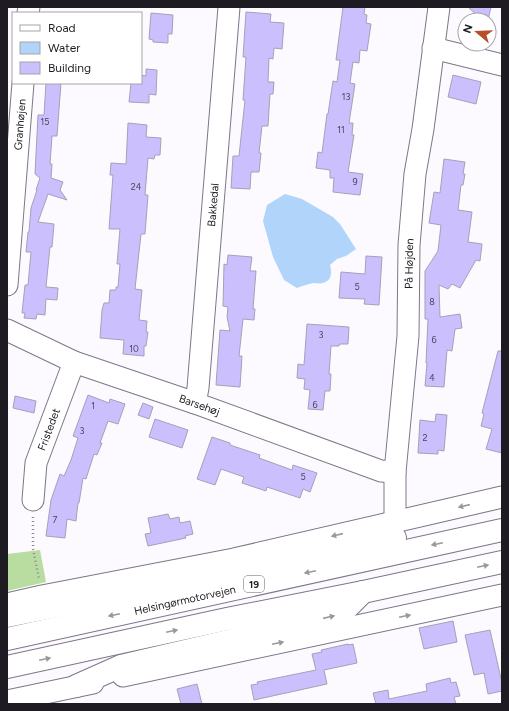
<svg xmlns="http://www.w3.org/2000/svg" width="509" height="711" font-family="Figtree,sans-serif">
<rect width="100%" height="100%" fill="#fcfafe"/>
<!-- green -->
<path fill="#b9dca0" d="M40,550L46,582L7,591V554Z"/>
<!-- water -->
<path fill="#b1d5fa" d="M285,194L302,199L333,217L340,224L356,249L346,256L337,259L330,265C332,272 332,281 323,283C320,284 316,283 313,283C308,284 302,286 297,288L284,280L273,257L263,221L267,205Z"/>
<!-- building -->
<path fill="#ccbffd" stroke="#a5a1b8" d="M343,7H365L364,14L367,15L366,23L371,24L367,51L360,50L359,63L353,62L350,83L355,84L349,123H353L352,135H354L348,172L363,174L360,195L333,192L334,178H330V170L316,168L318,152L322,153L327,114H328L333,81L337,82L340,60H336Z
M468,7H491L488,20H482Z
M246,12L271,14L270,22L284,23L282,49L274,48L273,59L269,58L268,82H274L273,94H270L268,126H262L259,153H261L259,172H251L250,189L231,188L233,156H239L245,100H243L246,57H243Z
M151,13L173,15L172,34H168V43L153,42V40L149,39Z
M146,69L157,70L156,95L149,94V103L129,102L131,83H141V75L146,76Z
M453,75L481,82L476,104L448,97Z
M46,83H61L57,136H52L50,164H52L51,178L63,182L60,190L67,200L48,194L38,222L54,224L52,247H50L46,287L58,288L57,300L46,299L45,315L37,314L36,319L24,318L25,313H22L25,285H28L31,252H26L28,232H29L31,208L37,190H36L40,178L35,174L38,115H44Z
M128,123L147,125L146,137L161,138L160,155H155L154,159L148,158L145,195H148L145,234H141L135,289L142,290L139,320L147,321L146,332H148L146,346H144V356L123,354L124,340L100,338L102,310L104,303H109L110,290H116V287H118L120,264H117L120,229H109L113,175H110L111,163L126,164Z
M444,159L465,162L463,174H465L463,185H461L458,210L472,212L468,242L482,244L480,261L476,260L460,288L452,284L448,289L439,285L440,317L460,314L462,328L455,329L452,351L447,350L444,387L425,386L427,363H426L428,319H425V271L438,251L441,225L429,223L434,192L440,193Z
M228,255L252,257L250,271H256L253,309H255L254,320L243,319L239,356H242L240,387L216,385L220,330L230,331L227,317L228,307L223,306L224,264L227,265Z
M366,256L382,257L379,305L364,304L365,299L339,298L341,272L365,274Z
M307,324L349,327L348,344H340L339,346H331L329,374H331L330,391H325L323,410L308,409L310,390L304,389L305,379L297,378L298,364L304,365Z
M498,351H502V453L486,449L492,429L481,426L484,414L482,413Z
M88,395L109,403L110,399L125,404L118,424L108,421L100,443H102L97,455L94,454L86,479L83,478L79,503H78L76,521L67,519L65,538L46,536L51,500L60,474L64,476L71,460L78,438L73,436Z
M15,396L36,401L34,413L13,408Z
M143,403L153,407L149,419L138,415Z
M436,414L447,415L444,451L438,450V454L418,453L420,420L435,422Z
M155,419L188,430L182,448L149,437Z
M212,437L230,443V445L260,455L259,458L292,470L293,465L317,473L310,492L303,489L300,498L267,487L266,491L242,483L244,477L221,469L215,485L197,479Z
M168,514L170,519L179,517L180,523L190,521L193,534L185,536L186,538L148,546L145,534L151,533L148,518Z
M453,621L457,642L424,649L419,628Z
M490,630L502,683V691L488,694L484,673L474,675L465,635Z
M348,644V645L353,644L357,663L324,670L327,684L254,700L251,685L258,684L257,682L316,670L312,654L322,652L321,650Z
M450,678L451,683L456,682L460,696L454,697L456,704H376L373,693L388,690L389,699L427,691L426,684Z
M197,684L202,704H181L177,689Z"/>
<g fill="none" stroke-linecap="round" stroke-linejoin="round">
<!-- minor casing -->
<g stroke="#7f7689" stroke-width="23">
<g id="minor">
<path d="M28,13L29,7"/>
<path d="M433,48L502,65"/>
<path id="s1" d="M7,285L23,83"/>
<path id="s2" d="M7,330L74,362L195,403L381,471L395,472"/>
<path id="s3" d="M195,403L198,388L229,7"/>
<path id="s4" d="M33,500L36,463L74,362"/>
<path id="s5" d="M395,521V472L408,336L409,245L415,174L423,129L439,7"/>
<path d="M7,604L42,596L234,559L502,497"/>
<path d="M123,676L502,595"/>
<path d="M7,701L93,683"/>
</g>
</g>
<!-- highway casing -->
<g stroke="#7f7689" stroke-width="24">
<g id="highway">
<path d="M7,616L395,538"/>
<path id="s6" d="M7,639L502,530"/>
<path d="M7,667L227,619L363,592L502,562"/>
<path d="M76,686L121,666L340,615L363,592"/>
</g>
</g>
<!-- path -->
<path stroke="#8e8b91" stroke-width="2.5" stroke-dasharray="1 3" stroke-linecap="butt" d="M33,517V549L39,579"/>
<!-- minor -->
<use href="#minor" stroke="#fff" stroke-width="21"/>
<!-- highway -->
<use href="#highway" stroke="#fff" stroke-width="22"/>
</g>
<!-- one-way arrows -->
<defs><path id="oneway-solid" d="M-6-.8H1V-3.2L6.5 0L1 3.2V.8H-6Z"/></defs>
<g fill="#9a989c">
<use href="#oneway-solid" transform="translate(464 506) rotate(167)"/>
<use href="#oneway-solid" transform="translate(337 535) rotate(167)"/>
<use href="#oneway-solid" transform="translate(437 544) rotate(168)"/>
<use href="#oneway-solid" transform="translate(483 566) rotate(-12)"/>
<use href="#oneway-solid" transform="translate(310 572) rotate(168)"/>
<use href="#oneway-solid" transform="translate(114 615) rotate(168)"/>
<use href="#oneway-solid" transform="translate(405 616) rotate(-12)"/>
<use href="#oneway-solid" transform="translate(329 617) rotate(-13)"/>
<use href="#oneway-solid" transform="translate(172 631) rotate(-12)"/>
<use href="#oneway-solid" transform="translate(278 643) rotate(-12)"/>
<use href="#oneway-solid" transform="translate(45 659) rotate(-12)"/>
</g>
<g text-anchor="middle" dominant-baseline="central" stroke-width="4" stroke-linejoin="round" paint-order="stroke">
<!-- number labels -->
<g font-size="9" fill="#4a445a">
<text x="346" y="96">13</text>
<text x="45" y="121">15</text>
<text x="341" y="129">11</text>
<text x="355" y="181">9</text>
<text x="136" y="186">24</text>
<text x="357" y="286">5</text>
<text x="432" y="301">8</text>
<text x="321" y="334">3</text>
<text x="434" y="339">6</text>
<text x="134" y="348">10</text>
<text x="432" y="377">4</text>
<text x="315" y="404">6</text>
<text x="93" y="405">1</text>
<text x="82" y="430">3</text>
<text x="425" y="437">2</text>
<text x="303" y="476">5</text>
<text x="55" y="519">7</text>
</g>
<!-- shield labels -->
<rect fill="#fff" stroke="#625f65" stroke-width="1" x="244" y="576" width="20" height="16" rx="3"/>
<g font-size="10" font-weight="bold" fill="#1f1b23">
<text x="254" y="584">19</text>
</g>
<!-- street labels -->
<g font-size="11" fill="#1f1b23" stroke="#fff">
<text stroke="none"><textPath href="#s1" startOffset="161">Granhøjen</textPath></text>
<text stroke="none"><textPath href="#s3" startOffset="199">Bakkedal</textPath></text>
<text stroke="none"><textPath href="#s5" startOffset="258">På Højden</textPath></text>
<text stroke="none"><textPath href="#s2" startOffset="207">Barsehøj</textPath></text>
<text stroke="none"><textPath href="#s4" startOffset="73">Fristedet</textPath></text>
<text stroke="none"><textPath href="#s6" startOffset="182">Helsingørmotorvejen</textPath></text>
</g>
</g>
<!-- border -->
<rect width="509" height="711" fill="none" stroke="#1f1b23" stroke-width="16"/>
<!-- legend -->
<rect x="12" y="12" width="130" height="72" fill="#ffffff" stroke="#a5a4a7"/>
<rect x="20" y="25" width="20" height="6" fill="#ffffff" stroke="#a5a4a7"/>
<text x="48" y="32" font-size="12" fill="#1f1b23">Road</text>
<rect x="20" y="42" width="20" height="12" fill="#b1d5fa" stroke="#a5a4a7"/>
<text x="48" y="52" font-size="12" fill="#1f1b23">Water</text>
<rect x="20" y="62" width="20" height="12" fill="#ccbffd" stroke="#a5a4a7"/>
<text x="48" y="72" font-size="12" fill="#1f1b23">Building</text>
<!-- north arrow -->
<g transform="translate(477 32) rotate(289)"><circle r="19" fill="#ffffff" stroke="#a5a4a7"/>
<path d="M0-3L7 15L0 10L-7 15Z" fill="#b54e29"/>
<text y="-6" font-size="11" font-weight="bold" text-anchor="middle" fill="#1f1b23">N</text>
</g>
</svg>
